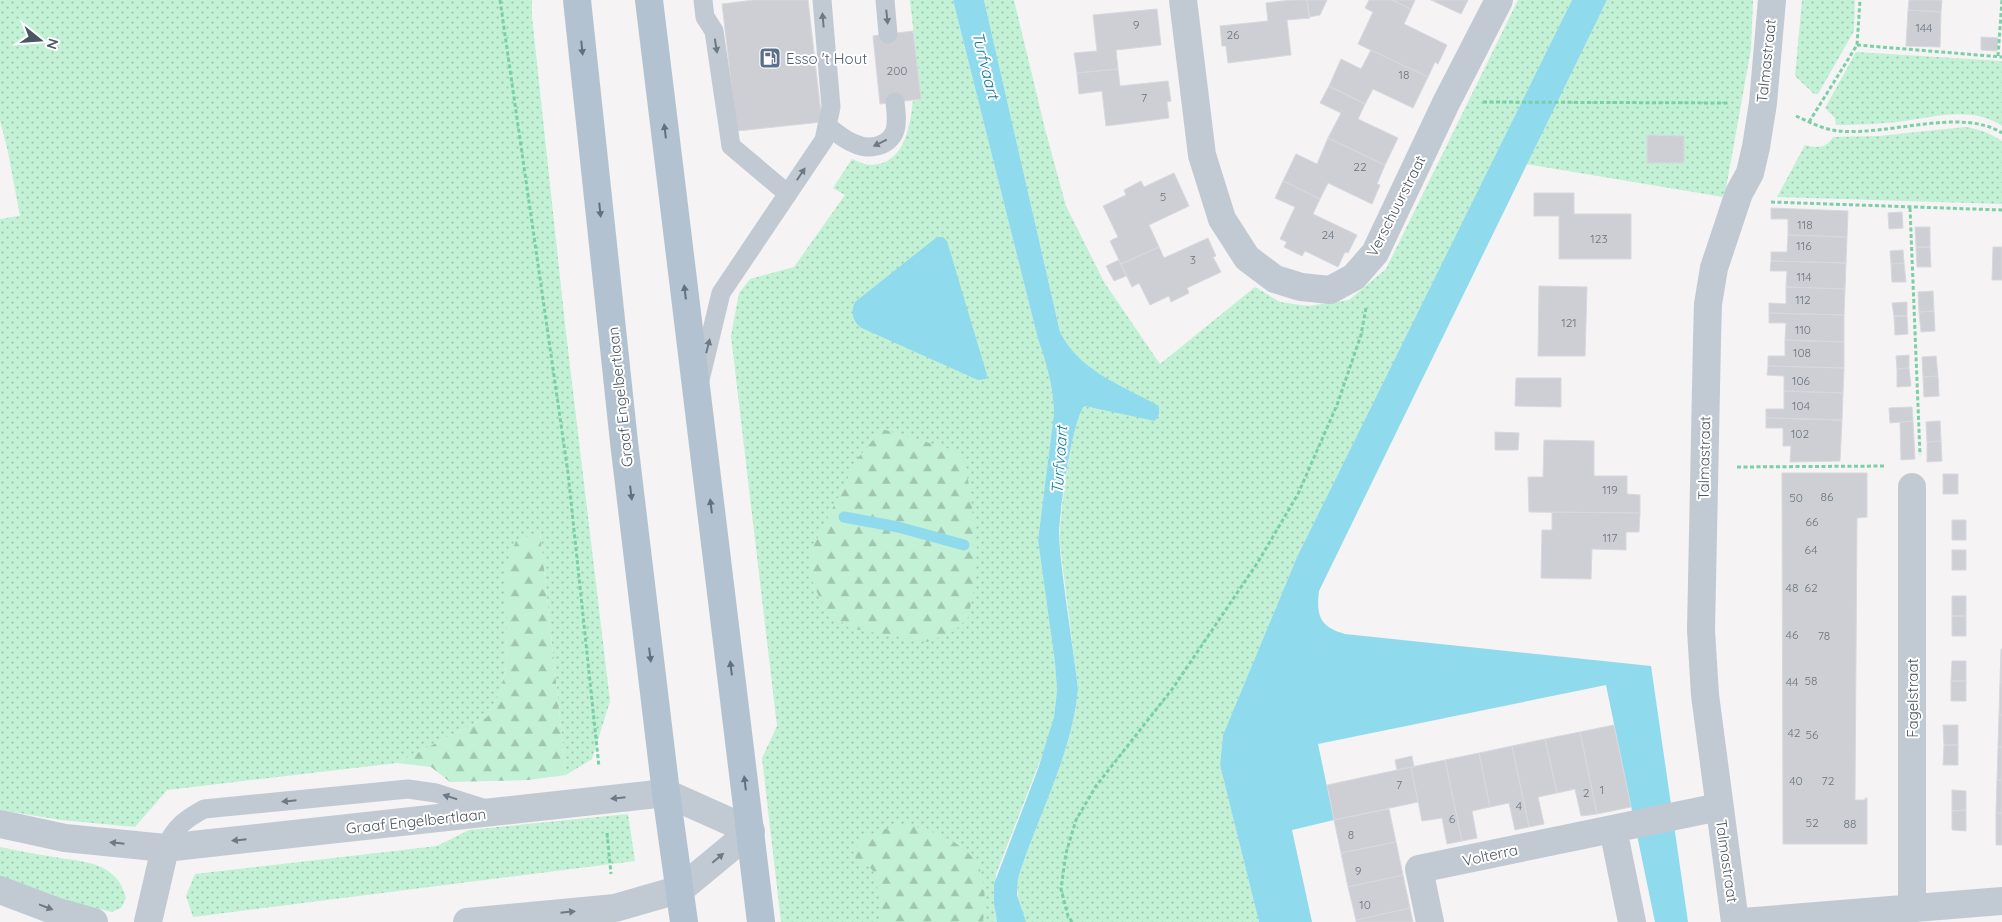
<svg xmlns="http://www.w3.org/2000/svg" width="2002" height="922" font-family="Quicksand,sans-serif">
<defs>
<pattern id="grass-dots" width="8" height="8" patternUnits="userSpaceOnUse" patternTransform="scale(1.25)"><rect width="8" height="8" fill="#c3f1d5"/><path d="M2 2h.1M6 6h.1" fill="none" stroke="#a0c6b0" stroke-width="1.8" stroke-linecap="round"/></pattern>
<pattern id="forest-firs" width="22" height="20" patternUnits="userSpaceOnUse" patternTransform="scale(1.25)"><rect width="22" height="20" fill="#c3f1d5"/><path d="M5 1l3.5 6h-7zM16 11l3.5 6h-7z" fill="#a0c6b0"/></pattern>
</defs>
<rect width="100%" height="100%" fill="#f5f3f3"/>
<!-- grass -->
<path fill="url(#grass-dots)" d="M0,0H532V17L565,324L610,701L592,759L566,775L540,532L507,625L506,666L501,691L487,717L397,763L167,790L135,827L61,820L0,810V219L20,216L8,152L0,120Z
M910,0H953L1038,339L1048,368L1053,398L1054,413L1038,540L1055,663L1057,690L1054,717L1047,743L996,874L995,912L997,922H781L762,758L777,726L731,336L739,293L750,279L794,267L845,195L833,188L852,159C857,161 865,165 870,165C905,165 910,126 913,100L921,99Z
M984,0H1014L1045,129L1066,206L1104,282L1160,364L1255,287L1280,302L1308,306L1349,300L1386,269L1518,0H1572L1297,557L1223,735L1220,765L1259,922H1026C1020,906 1016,895 1018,878C1038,815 1072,755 1078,689L1059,537L1060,527C1062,507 1072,414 1085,406L1102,376C1083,364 1070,352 1060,332Z
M1607,0H1753L1751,49L1726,188L1723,197L1526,164Z
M1802,0H1855L1854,31L1818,94H1814L1795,76Z
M1856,52L2002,61V126C1970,105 1932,118 1897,122C1877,124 1857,125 1836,125L1835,118L1825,108Z
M1965,127C1979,129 1990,133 2002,141V204L1777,197L1805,145C1816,148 1827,149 1833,137L1879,136Z
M628,814L635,861L193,917L186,896L195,874L437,846L469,830Z
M0,847C18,851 36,854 54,857C85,862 117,862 126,898L121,908L112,912L63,900L0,876Z"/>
<!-- forest -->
<path fill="url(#forest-firs)" d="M882,429L960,452L967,472L977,545L973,595L968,618L954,631L927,642L849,628L824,608L810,576L809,555L858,458Z
M540,532L566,775L528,780L450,782L431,767L397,763L487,717L501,691L506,666L507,625L505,567L516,541Z
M905,824C931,830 971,843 981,872C986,888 985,905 983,922H881C881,912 878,880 873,871C869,865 862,864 856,862C855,857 854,852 857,846C863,834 892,826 905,824Z"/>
<!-- water -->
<path fill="#90daee" d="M953,0H984L1060,332C1079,371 1123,386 1159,406V414L1155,421L1085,406C1073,413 1058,520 1059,538C1063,588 1072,639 1078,689C1072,755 1038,815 1018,878L1017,895L1026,922H997L994,903V884L1038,769L1054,717L1057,690L1055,663L1038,540L1054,413C1053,386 1047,364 1038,339Z
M1572,0H1607L1319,591C1316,616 1320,627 1345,634L1651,666L1688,922H1655L1606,685L1318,744L1334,820L1292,830L1312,922H1259L1220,765L1223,735L1297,557Z
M937,237H943L947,241L987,375L986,379L978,380L864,329C853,324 850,312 855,302Z"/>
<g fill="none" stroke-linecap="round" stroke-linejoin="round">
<!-- stream -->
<path stroke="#90daee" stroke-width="11" d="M844,517L898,527L964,545"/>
</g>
<!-- building -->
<path fill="#cdcfd5" stroke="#d7d9de" d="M754,0H808L822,122L737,131L722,4Z
M1291,0H1307L1310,18L1287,20L1291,55L1228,63L1226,46H1222L1220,26L1268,21L1266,3Z
M1307,0H1327L1320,15L1309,17Z
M1369,0H1392L1411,9L1404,24L1447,45L1438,64L1435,62L1428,77L1358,44L1373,12L1365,8Z
M1392,0H1415L1411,9Z
M1431,0H1468L1461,14Z
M1909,0H1942L1941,12L1908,10Z
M1157,9L1161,45L1116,50L1118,69L1077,73L1074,53L1097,51L1093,15Z
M1908,10L1941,12L1940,47L1906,46Z
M913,31L921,99L880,104L873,36Z
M1981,37L1998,38L1997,51L1981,50Z
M1371,50L1428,77L1413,108L1373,89L1365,104L1329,86L1341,59L1361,69Z
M1118,69L1120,86L1168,81L1171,101L1167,102L1169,118L1106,126L1102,91L1079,94L1077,73Z
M1329,86L1365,104L1358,119L1398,138L1385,165L1328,138L1341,113L1320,103Z
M1647,135L1684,136V163H1647Z
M1328,138L1385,165L1377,184L1380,185L1372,204L1328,183L1320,199L1283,181L1296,154L1317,164Z
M1174,173L1189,206L1149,225L1159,247L1121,264L1110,241L1118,237L1103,206L1126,195L1124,190L1141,181L1144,187Z
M1283,181L1320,199L1313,214L1357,235L1348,253L1345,252L1338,267L1305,251L1302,256L1284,247L1287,242L1280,239L1295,207L1275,198Z
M1534,193H1574V214H1631V259H1559V216H1534Z
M1771,208L1848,211L1847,237L1788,235V219H1771Z
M1902,212L1903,228L1889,229L1888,213Z
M1915,227H1930V247H1916Z
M1788,235L1847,237L1846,263L1771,261V252H1787Z
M1208,238L1216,256L1213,257L1221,272L1187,288L1189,293L1171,302L1169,296L1150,305L1139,283L1132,287L1121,264L1159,247L1164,258Z
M1916,247H1930L1931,267H1917Z
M1993,247H2002V280H1992Z
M1903,250L1904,263L1891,264L1890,251Z
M1119,260L1126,276L1114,281L1106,266Z
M1771,261L1846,263L1845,289L1786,287L1787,271H1770Z
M1904,263L1906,282H1892L1891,264Z
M1539,286L1587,287L1585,356H1538Z
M1786,287L1845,289L1844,315L1769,313V303L1786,304Z
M1933,291L1934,311L1919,312L1918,292Z
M1907,302V316H1894L1892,303Z
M1934,311L1935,331L1921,332L1919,312Z
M1769,313L1844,315V342L1785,340L1786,323H1769Z
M1894,316H1907L1908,334L1895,335Z
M1785,340L1844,342V368L1768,366V356H1785Z
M1909,355V368L1897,369L1896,356Z
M1936,356L1938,376L1923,377L1922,357Z
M1768,366L1844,368L1843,393L1784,391V376L1767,375Z
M1909,368L1911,386L1897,387V369Z
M1938,376L1939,396L1924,397L1923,377Z
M1516,378H1561V407L1515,406Z
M1784,391L1843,393L1842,420L1766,418V409H1784Z
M1912,407L1913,421L1890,423L1889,408Z
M1766,418L1842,420L1840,461L1790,462L1791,446H1783V428H1766Z
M1913,421L1915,459L1901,460L1900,422Z
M1940,421L1941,441L1927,442L1926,422Z
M1495,432L1519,433L1518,450H1495Z
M1544,440L1594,441V476H1627V494L1640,495V513L1529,512L1528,477H1543Z
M1941,441L1942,461L1927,462V442Z
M1782,473H1867V517L1857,518L1855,800H1865V798H1867V844H1783Z
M1943,474H1958V494H1943Z
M1552,512L1640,513L1639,532H1626V550L1592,549L1591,579L1541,578L1542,530H1552Z
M1952,520H1966V540H1952Z
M1952,550H1966V570H1952Z
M1952,596H1966V616H1952Z
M1952,616H1966V636H1952Z
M2001,649H2002V682H2000Z
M1952,661H1966V681H1951Z
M1951,681H1966V701H1951Z
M2000,682H2002V715H1999Z
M1999,715H2002V747H1998Z
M1614,725L1631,807L1597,814L1580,732Z
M1943,725H1958V745H1944Z
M1580,732L1597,814L1581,816L1575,789L1557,793L1545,739Z
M1545,739L1557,793L1538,797L1544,824L1529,827L1512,746Z
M1944,745H1958V765H1943Z
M1512,746L1529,827L1515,830L1509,803L1490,807L1479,753Z
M1998,747H2002V780H1997Z
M1479,753L1490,807L1472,811L1477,838L1462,841L1445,760Z
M1412,756L1414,767L1397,770L1395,760Z
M1445,760L1462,841L1447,844L1442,818L1422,821L1411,767Z
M1411,767L1418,802L1334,820L1327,785Z
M1997,780H2002V813H1996Z
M1952,790L1966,791V810L1952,811Z
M1389,809L1396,842L1341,853L1334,820Z
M1966,810V831L1952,830V811Z
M1996,813H2002V845H1996Z
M1396,842L1403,875L1348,887L1341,853Z
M1403,875L1410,908L1356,920L1348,887Z
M1410,908L1413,922H1356V920Z"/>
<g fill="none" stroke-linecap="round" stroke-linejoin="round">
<!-- path -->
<path stroke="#7ad0a6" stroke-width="3" stroke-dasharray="4 2.5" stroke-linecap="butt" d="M500,0L568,473L599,767
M1857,45L2002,57
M1998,56L2002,0
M1483,102L1729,103
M1796,116C1809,122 1825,130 1839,131C1888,136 1961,107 2002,133
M1809,122L1857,45L1860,0
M1771,202L2002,210
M1910,208L1920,455
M1737,467L1886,466
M607,833L611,874
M1072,922L1068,916L1061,889L1066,853L1076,820L1096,786L1173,688L1258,562L1298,494L1337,405L1361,335L1366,308"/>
<!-- lane -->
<path stroke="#c1cad2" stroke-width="19" d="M703,0L705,17L714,31L731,146L788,194
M885,0L888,34
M827,126C836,132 843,139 853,143C867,150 886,148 894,133C898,124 896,111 895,102
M700,380L721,293L824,140L831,107L822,0
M165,848C175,827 184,820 204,809L408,789L436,793L486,809"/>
<!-- street -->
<path stroke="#c1cad2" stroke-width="28" d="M1183,0L1202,155L1222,219L1247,258L1275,279L1301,287L1330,290L1354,277L1375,253L1446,103L1499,0
M1912,487V908
M0,824L65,838L165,848L666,793L751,831L681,889L615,908L467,922
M1613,829L1632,922
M0,890L58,912L94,922
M148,922L165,848
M1430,922L1419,869L1719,807
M1735,922L1705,695L1701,630L1707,340L1708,304L1714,268L1739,193L1750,173L1756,147L1763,103L1772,0
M1743,922L2002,901"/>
<!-- primary -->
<path stroke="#b3c2d1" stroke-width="28" d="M577,0L624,442L666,793L684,922
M649,0L761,922"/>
</g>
<!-- one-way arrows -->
<defs><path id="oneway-solid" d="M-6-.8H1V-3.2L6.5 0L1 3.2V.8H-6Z" transform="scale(1.25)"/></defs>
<g fill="#6e7983">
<use href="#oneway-solid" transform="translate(887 17) rotate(84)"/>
<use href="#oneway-solid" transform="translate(823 20) rotate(-95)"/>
<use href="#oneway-solid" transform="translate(716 46) rotate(81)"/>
<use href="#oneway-solid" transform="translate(880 143) rotate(154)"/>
<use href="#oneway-solid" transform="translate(801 174) rotate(-56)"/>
<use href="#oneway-solid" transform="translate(708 346) rotate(-76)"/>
<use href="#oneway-solid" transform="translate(450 797) rotate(-162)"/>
<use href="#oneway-solid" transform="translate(618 798) rotate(174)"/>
<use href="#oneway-solid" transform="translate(289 801) rotate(174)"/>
<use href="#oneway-solid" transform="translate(239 840) rotate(174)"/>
<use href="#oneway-solid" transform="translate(117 843) rotate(-174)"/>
<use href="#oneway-solid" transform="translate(718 858) rotate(-40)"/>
<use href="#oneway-solid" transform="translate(46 907) rotate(21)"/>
<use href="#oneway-solid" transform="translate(568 912) rotate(-6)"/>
</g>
<g fill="#64717d">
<use href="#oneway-solid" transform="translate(582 48) rotate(84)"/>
<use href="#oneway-solid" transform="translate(665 131) rotate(-97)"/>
<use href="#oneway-solid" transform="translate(600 210) rotate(84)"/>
<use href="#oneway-solid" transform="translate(685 292) rotate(-97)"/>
<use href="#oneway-solid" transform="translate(631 493) rotate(83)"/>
<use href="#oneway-solid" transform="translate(711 506) rotate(-97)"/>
<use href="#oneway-solid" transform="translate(650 655) rotate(83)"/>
<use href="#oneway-solid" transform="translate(731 668) rotate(-97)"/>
<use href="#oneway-solid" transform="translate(745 783) rotate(-97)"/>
</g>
<!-- icons -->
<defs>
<g id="fuel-square" transform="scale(1.125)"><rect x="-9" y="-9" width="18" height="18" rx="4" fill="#5c6f8a" stroke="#fff"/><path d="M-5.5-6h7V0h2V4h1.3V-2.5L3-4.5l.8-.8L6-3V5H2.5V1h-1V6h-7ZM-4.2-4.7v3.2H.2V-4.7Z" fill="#fff"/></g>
</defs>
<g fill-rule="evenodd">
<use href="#fuel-square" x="770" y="58"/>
</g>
<g text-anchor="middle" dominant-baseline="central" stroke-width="4" stroke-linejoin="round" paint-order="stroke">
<!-- number labels -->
<g font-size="12" fill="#6b747e">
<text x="1136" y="24">9</text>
<text x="1924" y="27">144</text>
<text x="1233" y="34">26</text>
<text x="897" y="70">200</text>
<text x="1404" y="74">18</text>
<text x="1144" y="97">7</text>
<text x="1360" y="166">22</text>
<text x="1163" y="196">5</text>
<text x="1805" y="224">118</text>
<text x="1328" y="234">24</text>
<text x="1599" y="238">123</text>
<text x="1804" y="245">116</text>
<text x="1193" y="259">3</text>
<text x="1804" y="276">114</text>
<text x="1803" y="299">112</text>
<text x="1569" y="322">121</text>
<text x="1803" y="329">110</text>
<text x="1802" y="352">108</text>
<text x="1801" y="380">106</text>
<text x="1801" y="405">104</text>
<text x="1800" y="433">102</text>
<text x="1610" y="489">119</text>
<text x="1827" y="496">86</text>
<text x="1796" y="497">50</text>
<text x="1812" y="521">66</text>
<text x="1610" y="537">117</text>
<text x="1811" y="549">64</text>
<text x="1792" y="587">48</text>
<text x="1811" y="587">62</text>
<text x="1792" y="634">46</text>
<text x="1824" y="635">78</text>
<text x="1811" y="680">58</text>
<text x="1792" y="681">44</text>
<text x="1794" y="732">42</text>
<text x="1812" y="734">56</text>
<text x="1796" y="780">40</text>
<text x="1828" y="780">72</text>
<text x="1399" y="784">7</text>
<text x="1602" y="789">1</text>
<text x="1586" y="792">2</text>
<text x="1519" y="805">4</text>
<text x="1452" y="818">6</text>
<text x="1812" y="822">52</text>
<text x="1850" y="823">88</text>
<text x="1351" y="834">8</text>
<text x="1358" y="870">9</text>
<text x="1365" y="904">10</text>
</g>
<!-- service labels -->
<g font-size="15" fill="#4e5e75" stroke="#fff" text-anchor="start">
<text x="786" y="58">Esso 't Hout</text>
</g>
<!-- street labels -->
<g font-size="15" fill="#4a5661" stroke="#fff">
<text transform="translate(1766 61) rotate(-84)">Talmastraat</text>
<text transform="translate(1396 206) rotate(-63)">Verschuurstraat</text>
<text transform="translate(620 397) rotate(-96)">Graaf Engelbertlaan</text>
<text transform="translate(1704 458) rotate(-89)">Talmastraat</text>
<text transform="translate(1912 698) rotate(-90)">Fagelstraat</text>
<text transform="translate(416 821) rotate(-6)">Graaf Engelbertlaan</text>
<text transform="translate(1490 855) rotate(-12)">Volterra</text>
<text transform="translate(1727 861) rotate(82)">Talmastraat</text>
</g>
<!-- water labels -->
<g font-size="16" font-style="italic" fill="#0c7c9b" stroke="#fff">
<text transform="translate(986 65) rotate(76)">Turfvaart</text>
<text transform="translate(1059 460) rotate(-86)">Turfvaart</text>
</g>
</g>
<!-- north arrow -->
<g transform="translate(40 40) rotate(107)" stroke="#ffffff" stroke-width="4" paint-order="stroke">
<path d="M0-4L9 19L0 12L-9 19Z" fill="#4a5661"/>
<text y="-8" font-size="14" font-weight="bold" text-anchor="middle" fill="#4a5661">N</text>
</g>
</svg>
